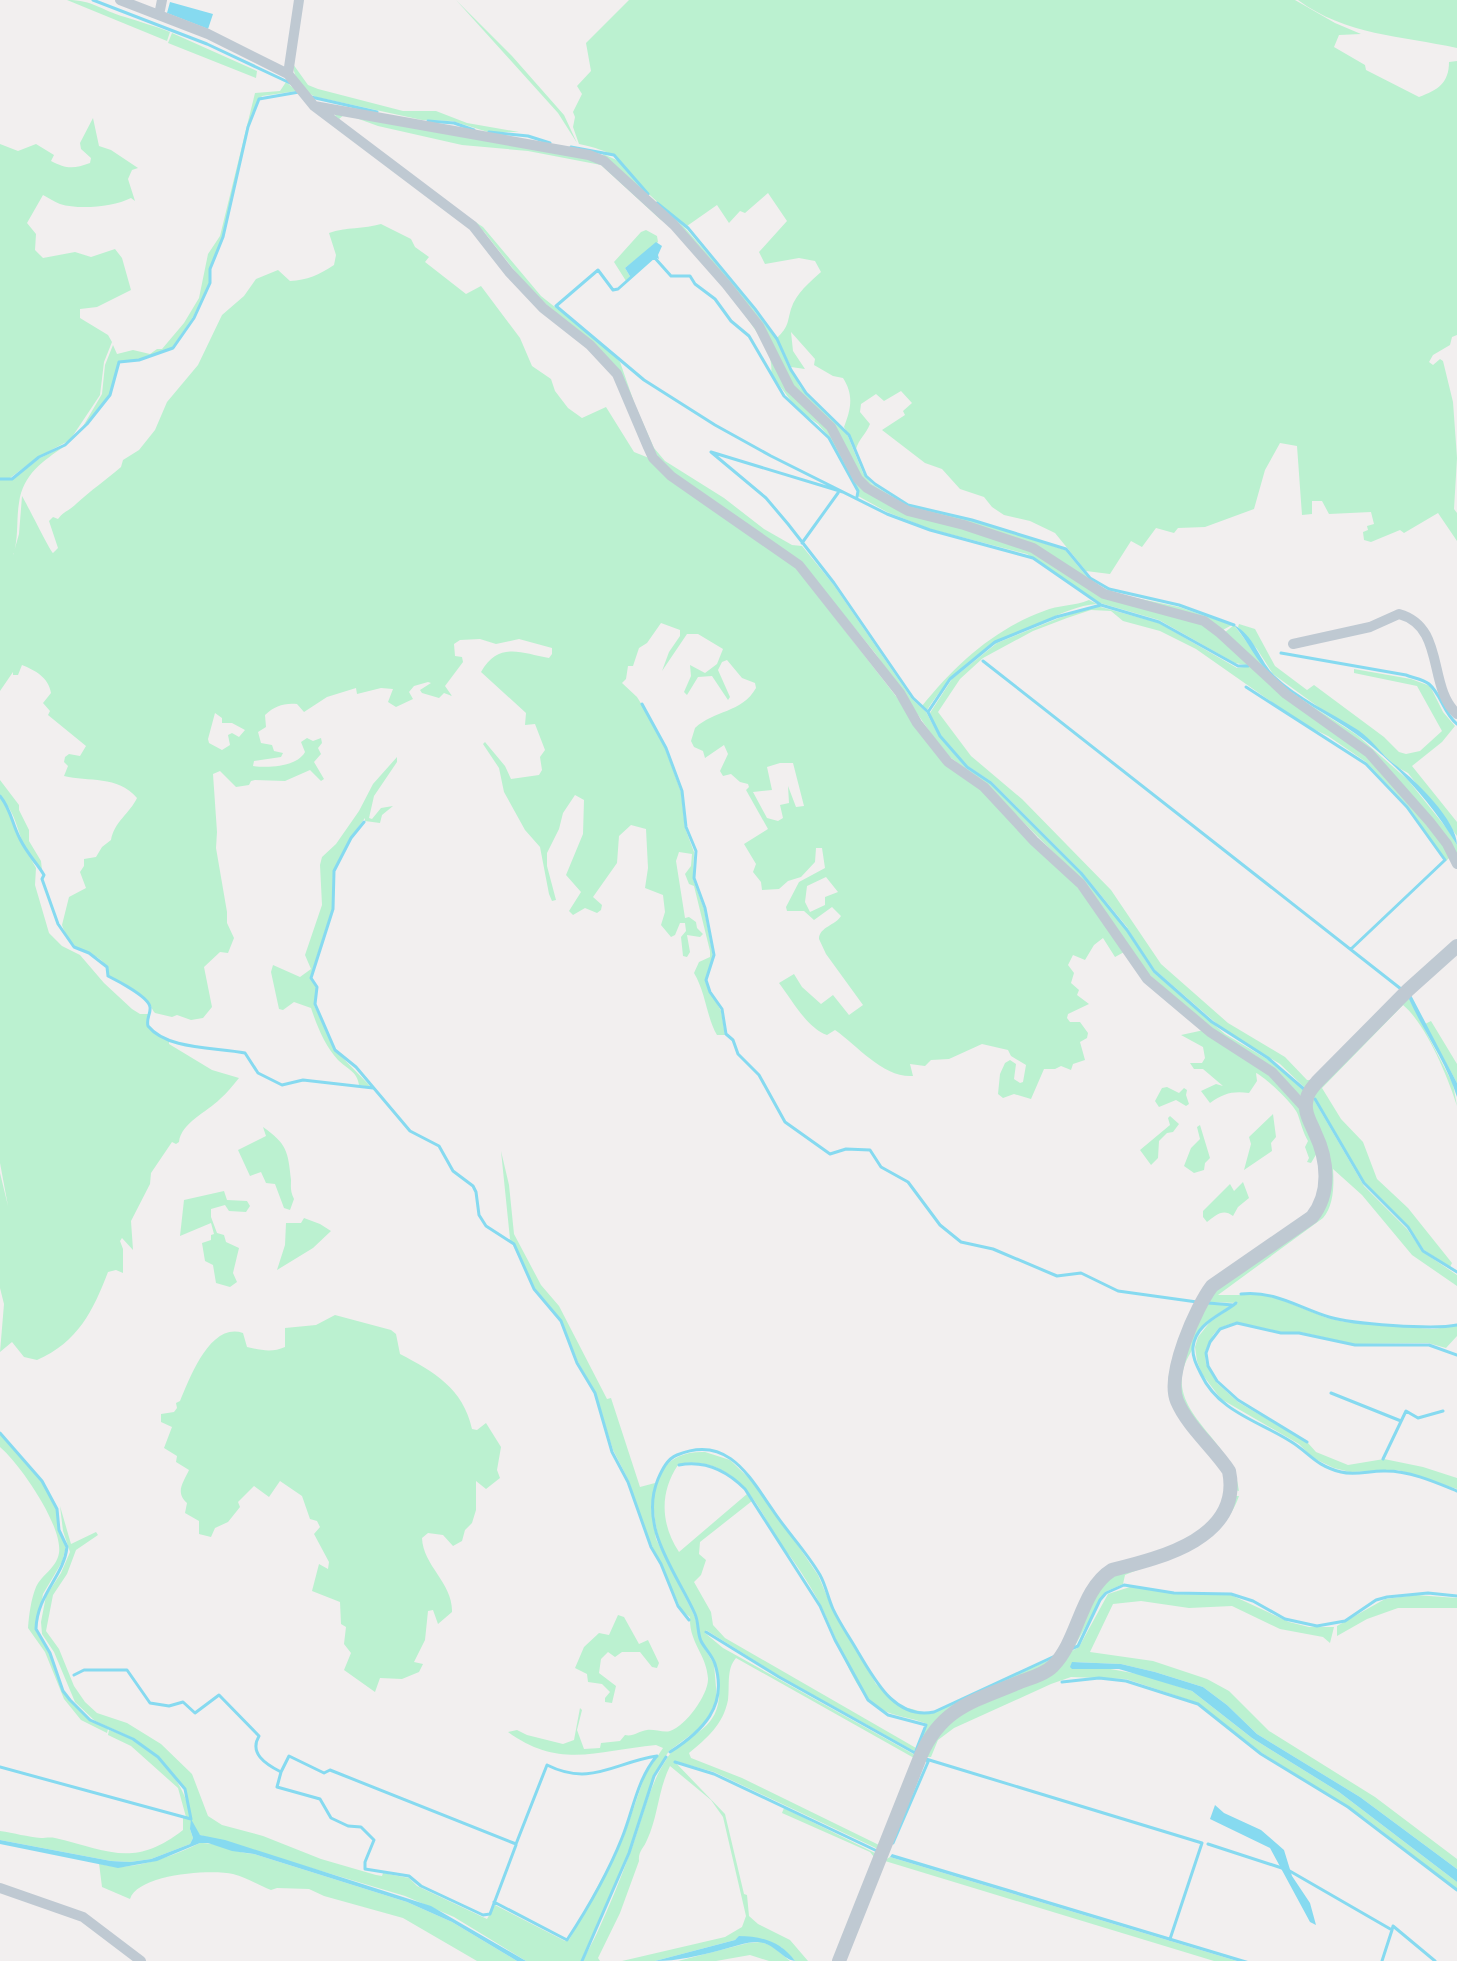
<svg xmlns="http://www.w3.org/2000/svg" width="1457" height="1961" font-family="Lato,sans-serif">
<rect width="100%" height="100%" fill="#f2efef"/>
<!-- green -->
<path fill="#bbf1d0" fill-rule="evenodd" d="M67,0C94,0 100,10 125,17C140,22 155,26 170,32L167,41Z
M456,0L512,56L564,115L577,143L558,113Z
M629,0H1295L1335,23L1361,34L1339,35L1334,47L1365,65L1366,70L1419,97C1438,90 1449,83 1449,62L1457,61V335L1452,337L1450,345L1433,355L1429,362L1433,365L1440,359L1443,361L1453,402L1457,458L1454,509L1457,513V541L1438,513L1404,533L1400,530L1371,542L1364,540L1363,532L1368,530L1367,526L1374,524L1371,512L1329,514L1322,501H1312V514L1302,515L1297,446L1280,443L1265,470L1254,509L1205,527L1178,528L1174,533L1156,528L1142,547L1131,541L1110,574L1086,571L1055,533L1030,521L1004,515L992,507L984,497L960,489L942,469L925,463L882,430L905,415L903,411L912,403L901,391L884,401L876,394L861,404L860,412L870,424C866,434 859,439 856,449L844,427C851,409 854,395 843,378L833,376L814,365L815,359L791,332L793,351L805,369L791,367L777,338C789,326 787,323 791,309C796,293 810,282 821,272L815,261L799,258L765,264L759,252L787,221L768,193L745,213L740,211L729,223L717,205L687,226C675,216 662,207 651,196C618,165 630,155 579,144L573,127L575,117L573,112L582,94L577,86L591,71L586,43Z
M1298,0H1457V48C1402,36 1345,35 1298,0Z
M172,33L257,71L256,78L168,43Z
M293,64L308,85L318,89L403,111H436L467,123L519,132H488L452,121L422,120L316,97C304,92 293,77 293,64Z
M286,82L297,91L262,96L252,113L223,237L210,269V284L193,317L172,348L139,360L119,362L110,395L82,428L102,394L105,365L113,345L117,354L133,350L150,354L157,349H162L184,323L199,298L208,254L220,236L255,93L280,91Z
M339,111L468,138L494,139L595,159L602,162L669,224L661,220L601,165L528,151L462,145L378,126L345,114L339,119L335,116Z
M93,118L99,146L111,150L138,168L132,170L128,179L135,201L131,198C113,207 79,210 60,204C55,202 49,198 43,195L27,223L36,234L35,250L43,258L75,252L91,257L115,249L122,258L131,290L97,307L80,309V318L108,335L112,342L104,362L100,395L70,440L38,457L10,478H0V144L18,151L36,144L54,155L51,161C66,169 74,169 90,163L91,158L81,149L80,143Z
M603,154L621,162L647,195L684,227L734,284L776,339L800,387L847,434L863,473L872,484L907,506L960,517L1065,550L1088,578L1101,587L1122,595L1179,607L1232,625L1221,631L1204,620L1104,593L1032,545L908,509L879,495L858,475L832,426L791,387L759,325L714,268L674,224L604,159Z
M468,217L483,227L541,296L599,342L620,362L635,405L654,448L665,461L724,498L764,529L792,545L802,546L833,584L912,699L926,712L939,736L966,768L992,784L1080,873L1126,930L1153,972L1225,1034L1272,1062L1304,1091L1306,1089L1280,1064L1224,1030L1155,970L1142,954L1127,927L1081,871L992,782L966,765L938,732L930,713L952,679L997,643L1059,618L1097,606L1159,623L1237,668L1251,666L1235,663L1159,620L1100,603L1027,554L930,529L887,512L858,496L859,492L829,437L818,424L797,409L771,374C775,348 749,326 739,304L759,329L789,389L802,404L826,423L855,477L871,493L905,512L983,532L1032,549L1075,579L1108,597L1199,622L1211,628L1268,683L1371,756L1447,847L1451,856L1446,861L1407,805L1366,762L1328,736L1303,724L1196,649L1160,631L1123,621L1111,611L1091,610L1067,618L1033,631L983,658L960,679L938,712L971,756L1022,799L1111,890L1161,964L1228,1023L1285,1057L1307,1080H1312L1402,992L1404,994L1314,1081L1302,1097L1256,1056L1219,1034L1191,1012L1142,968L1084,883L987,786L950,757L932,735L875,653L803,565L672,474C653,454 642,429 632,404C626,390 624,377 615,365L529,289L485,233Z
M381,224L411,239L415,247L429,257L425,262L466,294L481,286L520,338L532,366L551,379L555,391L568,408L582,418L606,407L634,452L654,460L791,561L947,762L984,788L1063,868L1126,951L1115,957L1103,938L1094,945L1085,960L1073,955L1068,965L1074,973L1071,983L1079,990L1077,995L1089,1004L1068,1014L1067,1018L1070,1022H1080L1088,1033L1087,1038L1080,1042L1085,1060L1073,1064L1071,1070L1061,1066L1055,1069H1044L1031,1099L1014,1094L1003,1098L998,1094L1000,1074L1005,1063L1010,1060L1016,1064L1014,1079L1020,1083L1023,1082L1026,1065L1011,1056L1008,1050L982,1044L949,1059L931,1060L925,1066L910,1064L913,1076C883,1078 858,1046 835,1030L827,1035C807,1028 792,1000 779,983L794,974L802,987L821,1004L833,995L849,1015L863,1005L826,954L819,939C819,927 836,925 841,916L832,907L814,920L804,911H787L786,907L799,882L825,868L822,848H816L815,862L801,877L788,881L779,889L762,890L761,882L753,872L756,864L744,844L768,829L746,790L749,787L748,784L740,782L731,774L723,776L720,771L728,754L724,745L705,758L703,751L694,747L691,741L695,728C714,710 742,713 756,688L755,683L742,678L727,660L722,662L718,670L730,697L728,700L712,676L698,677L687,695L684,692L691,676L690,665L705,673L717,664L723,649L698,634H687L662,671L669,652L680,636V630L661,623L647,643L639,648L633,666H628L626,679L622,683L637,697L642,705L665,748L681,792L685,828L694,852L693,879L704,909L713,956L705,981L721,1011L725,1035H717C707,1019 706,993 694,973L699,962L710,957V951L694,886L689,884L685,874L691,866L692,854L679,852L676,861L685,918L689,917L696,922L697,928L703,934L700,937L687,935L690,952L687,957L683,956L681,937L686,931L685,923H680L675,935L671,937L661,925L665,912L663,895L645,888L648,868L646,829L631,825L619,836L617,863L593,897L602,905L601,910L597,913L585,908L573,915L569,911L581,892L566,875L583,834L584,800L575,795L563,813L559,829L547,853V866L556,900L552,901L549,894L540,847L525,830L504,792L499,768L483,744L485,742L505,766L511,779L539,775L542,770L540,757L545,750L535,724L525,725L526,713L481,672C499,641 521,653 549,658L552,654V648L519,639L496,644L480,639L460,640L454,644L455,656L462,657L463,662L445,686L452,696L444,693L439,698L422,693L420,690L431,683L428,682L414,686L409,692L413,699L396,707L388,702L393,689L381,688L357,694L356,688L327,697L304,712L297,704C283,703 275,706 265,715L266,727L258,732L261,743L272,745L274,751L283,753L281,757L254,761L253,766C268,768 297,767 305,752L301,742L307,738L313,741L321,738L322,743L318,748L321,754L314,762L324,779L321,781L310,770L285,781L255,780L251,781L249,785L236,787L220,771L213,774L217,832L216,848L227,912V923L234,938L228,953L220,952L204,967L212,1007L203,1018L191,1020L177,1015L172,1017L155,1013C151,1009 151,1004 147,1000C137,990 120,981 109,976C106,952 82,955 74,946C70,941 64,932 62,925L69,897L86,888L80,872L84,866V859L96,857L102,847L111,840C114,822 130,813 137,798C118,775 88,782 64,776L68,766L64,762L65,757L69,754L80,756L86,746L48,715L50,711L43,703L51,693C49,678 35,670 22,665L18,675H13V672L0,691V480H12L40,458L65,446C43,461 23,474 19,503C16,521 19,538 13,555L19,534L22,496C27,504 50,551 53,553L58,548L49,521L53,517L58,519C63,512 70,510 76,504C91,490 106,480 121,467L123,460L139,450L155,430L167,402L198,365L222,315L244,296L256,279L278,270L290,281C307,280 319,275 334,265L336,255L329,233C346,227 364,229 381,224ZM215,713L222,718V723H232L245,730L239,737L232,733L228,735L230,745L222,750L209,743L208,739ZM780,763H793L804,806L796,807L788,786L789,803L780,805L783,818L778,821L767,818L753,792L772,790L767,767ZM826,877L838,892L825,897V905L810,912L805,902L807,886Z
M646,230L657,236L658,242L625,268L631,278L626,281L614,262L641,232Z
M1089,600L1097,604C1079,605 1060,614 1044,621C990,643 960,660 927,710L922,706C955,665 994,629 1044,611C1058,605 1075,606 1089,600Z
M1239,624L1255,629L1275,666L1307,690L1314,685L1384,737L1399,752L1406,754L1420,751L1442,731L1417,686L1354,673V669L1411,679L1430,686L1443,712L1455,726L1442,742L1412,766L1457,822V836L1408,773L1397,767L1357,730L1328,714L1273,674L1257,649L1238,627Z
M1234,625L1273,677L1296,696L1357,735L1408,780L1448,830L1457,845V860L1426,814L1370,751L1274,682L1224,633Z
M397,757V762L374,796L369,818L372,819L381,808L393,806L382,815L380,823L365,821V818L350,838L333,871L332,909L310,978L317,988L314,1005L335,1050L371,1087L359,1085C357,1071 347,1069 338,1060C325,1046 317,1026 311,1008L294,1002L283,1010L279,1009L271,972L273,965L300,977L311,969L305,955L322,905L320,865L322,857L336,844L359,811L373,784Z
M0,780L19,805V810L29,830V841L41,861L42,870C20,856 21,824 7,805L18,837L36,868L35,885L49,933L62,946L80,955L104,983L132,1009L140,1014H148V1026L158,1036L169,1039V1044L212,1070L239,1078C233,1085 227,1093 220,1099C207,1112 181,1123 179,1142L176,1144L172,1142L151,1173L150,1184L131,1221L133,1250L122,1238L120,1241L123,1249V1273L116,1270L108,1272C93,1311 78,1342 37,1360L24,1357L12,1342L0,1352L4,1304L0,1288V1173L8,1206L0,1163Z
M1457,950V954L1408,997L1453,1084L1457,1106C1448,1077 1426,1024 1403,1005L1322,1088L1341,1119L1363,1142L1377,1179L1408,1208L1452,1263L1450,1267L1424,1250L1408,1226L1365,1183L1316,1099L1314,1100L1364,1186L1407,1229L1423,1252L1457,1275V1286L1412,1255L1362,1195L1333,1169C1334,1185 1334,1205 1323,1218L1218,1295H1269L1327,1318L1345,1322L1432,1329L1457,1326V1336L1446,1348L1428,1343L1354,1344L1300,1332H1281L1236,1322L1219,1328L1213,1335L1205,1352L1206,1364L1217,1383L1238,1402L1308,1443L1316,1452L1348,1465L1384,1459L1423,1467L1457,1478V1489L1398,1470L1350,1472L1334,1468L1313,1458L1299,1444L1221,1399L1202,1374L1197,1361L1195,1347L1198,1337L1210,1322L1238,1303L1208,1302L1231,1305C1216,1316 1202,1321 1194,1339C1193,1343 1193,1349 1191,1352C1155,1410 1235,1437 1239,1491L1235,1490C1231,1454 1201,1436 1184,1406C1168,1375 1195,1312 1217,1288C1238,1267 1285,1241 1312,1224L1325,1202L1328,1175L1325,1152L1311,1114L1312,1099L1320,1085L1342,1061Z
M1431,1021L1457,1064V1083L1425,1024Z
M1204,1030L1261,1067L1296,1099L1317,1153L1311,1163L1307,1162L1309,1158L1305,1147L1308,1141C1303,1132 1301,1124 1298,1115C1296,1106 1264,1076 1256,1073L1257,1081L1249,1093C1233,1091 1224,1093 1210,1103L1201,1091L1216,1084L1223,1086L1203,1069H1194L1190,1063H1202L1205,1058L1203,1047L1181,1035Z
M1167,1087L1179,1093L1184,1088L1187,1090L1186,1095L1189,1104L1186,1106L1176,1100L1159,1107L1155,1101L1162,1088Z
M1273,1114L1276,1137L1271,1143L1272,1151L1244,1170L1251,1144L1249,1137Z
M1170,1116L1179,1124L1173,1132L1167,1133L1159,1141L1158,1158L1151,1165L1140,1150L1170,1125L1168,1118Z
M1200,1125L1210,1158L1205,1163L1204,1170L1194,1173L1184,1166L1191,1148L1200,1139L1197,1127Z
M263,1127C287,1144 288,1151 291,1180C291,1187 290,1191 294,1199L290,1210L284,1208L275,1184L266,1183L261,1172L250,1176L238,1150L266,1136Z
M501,1151L509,1185L514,1234L541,1285L559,1306L607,1399L611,1398L640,1487L655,1483L651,1507L656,1539L695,1617L700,1641L714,1664L717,1699L704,1725L669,1751L653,1776L628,1854L581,1961H526L454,1917L405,1896L200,1835L190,1829L193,1838L190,1844L151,1859L130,1862L111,1861L0,1840V1831C14,1833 28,1837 41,1838C45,1838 50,1837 55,1838C108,1850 133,1869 183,1830V1818L191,1819L186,1817L178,1788L131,1746L108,1735L109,1730C150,1743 182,1775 191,1816L185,1789L159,1757L133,1738L95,1721L75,1702L54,1652L42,1634L41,1622L46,1596L61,1573L70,1552L63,1531L60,1506L71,1544L96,1532L98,1535L76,1550L67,1574L53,1595L46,1631L59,1649L74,1686L85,1702L97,1713L127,1723L161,1744L192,1774L208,1816L222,1825L263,1836L321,1859L376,1875L382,1876L383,1873L409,1878L417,1886L487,1919L495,1905L565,1941L569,1940L623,1839L645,1775L663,1748L656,1745C600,1750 560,1770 508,1732L517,1730L527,1735L563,1744L574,1740L580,1708L582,1710L577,1730L584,1749L600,1748L601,1743L620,1741L625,1735C633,1737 639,1731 647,1730C654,1729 664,1733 670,1731C686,1726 709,1694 708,1678C706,1653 689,1643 690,1617L682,1611L642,1524L629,1481L613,1450L595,1392L578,1362L560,1319L534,1287L510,1239Z
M1243,1182L1249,1198L1238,1207L1233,1216C1223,1208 1216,1215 1207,1222L1203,1217V1211L1230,1184L1234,1191Z
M224,1191L227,1200L247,1201L250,1206L246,1212L229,1211L225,1205L211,1209V1217L217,1233L224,1235L226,1242L239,1248L233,1273L237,1282L230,1287L216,1283L213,1265L205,1261L202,1243L211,1240V1235L214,1234L211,1223L180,1236L184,1200Z
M304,1218L320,1224L331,1231L313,1248L277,1270L285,1245L286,1223H301Z
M335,1315L391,1330L396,1334L400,1354C434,1372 463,1388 472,1429L477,1430L486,1423L501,1447L497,1470L500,1478L486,1489L476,1481V1510L472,1523L465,1530L462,1541L453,1546L443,1535L428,1533L422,1538C423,1566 453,1583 452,1612L438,1624L433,1610L428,1611L425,1640L414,1662L423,1664L419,1672L402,1679L380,1678L375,1692L344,1670L351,1653L344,1644L346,1627L341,1624L340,1602L312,1591L319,1564L328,1569L329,1562L314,1534L320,1527L317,1521L310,1519L302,1496L280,1481L269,1497L254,1486L238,1502L240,1507L228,1522L215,1528L211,1537L199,1534V1521L185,1513L187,1503C175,1492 183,1483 189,1470L176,1462L177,1456L164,1448L172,1427L161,1422V1414L174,1412L177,1408L176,1403L180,1401C190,1378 210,1322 243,1333L247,1347C260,1350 272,1353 285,1347V1328L316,1325Z
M0,1434L42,1482L57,1509L59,1530L66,1547L62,1562L43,1594L36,1631L50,1654L63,1691L70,1701L90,1720L108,1729L107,1733L81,1720L64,1699L45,1652L28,1628C29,1615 31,1599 36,1587C42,1574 56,1569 59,1553C63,1526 20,1464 0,1447Z
M705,1452L730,1460L758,1487L818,1575L832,1608L876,1684L901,1706L930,1714L1056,1657V1660L950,1712L874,1857L870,1852L782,1813L784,1808L875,1853L878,1849L714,1772L674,1761L725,1814L744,1894L747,1895L749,1916L758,1924L790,1940L808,1961H795L781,1947L740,1936L735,1940L655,1961H622L725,1937L742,1927L746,1916L723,1817L711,1800L670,1766C658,1790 658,1817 647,1840C644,1848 638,1851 639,1861L620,1913L598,1958L600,1961H583C587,1951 593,1942 597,1933C609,1907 620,1880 630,1853C642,1822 648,1787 666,1760C683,1732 722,1735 719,1687C718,1665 711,1659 702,1641C697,1630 697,1618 692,1607C683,1585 666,1564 660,1542C647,1500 651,1450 705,1452ZM684,1463C735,1458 759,1504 778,1542C781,1547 786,1552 790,1556C800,1570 811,1587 819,1602C834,1630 850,1683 872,1703C888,1717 909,1716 927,1724L915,1755L723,1648L705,1633L706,1630L779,1676L914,1751L916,1748L725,1638L713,1625L711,1612L694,1582L701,1575L706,1560L699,1554L700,1542L752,1501L747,1494L679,1552C661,1525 659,1493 678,1465ZM736,1658L914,1758L879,1845L742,1778L691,1758L689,1753C707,1738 723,1725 728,1700C730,1686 726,1669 736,1658Z
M1235,1496H1239C1220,1549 1171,1556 1125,1575L1123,1584L1105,1592L1072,1651L1079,1647L1108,1594L1133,1586L1178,1594L1231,1595L1289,1622L1309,1627H1334L1330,1643L1323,1637L1280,1629L1232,1606L1189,1608L1141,1601L1113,1604L1090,1652L1153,1661L1207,1679L1229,1691L1269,1731L1375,1797L1457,1859V1869L1360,1797L1257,1734L1227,1705L1203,1687L1155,1672L1121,1664L1073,1662L1143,1675L1192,1691L1252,1738L1339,1792L1457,1882V1889L1365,1818L1262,1753L1198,1703L1126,1679L1071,1677L1051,1684L954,1728L938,1740L931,1757H927L885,1860L890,1857L1237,1961H1214L885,1861L922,1757L950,1719L1043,1677L1108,1578L1192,1546Z
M1416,1595L1457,1598V1608H1398L1367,1619L1337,1636V1626L1385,1599Z
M618,1615L624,1617L639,1644L648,1640L659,1663L657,1668L652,1667L640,1652H622L615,1657L608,1652L601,1659L599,1673L616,1686L612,1703L605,1702V1698L610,1692L602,1684L588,1682L587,1674L575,1668L584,1647L599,1633L609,1635Z
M200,1843C218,1842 235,1853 254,1854L407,1902L452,1922L517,1961H477L403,1918L324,1896L309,1889L277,1888L271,1890C258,1885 246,1877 233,1874C211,1869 138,1874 130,1899L102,1887L99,1863C126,1875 175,1855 200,1843Z
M761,1942L772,1946L790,1961H769L750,1955L716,1961H678L748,1943Z"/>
<!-- water -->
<path fill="#86daf0" d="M170,2L213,14L208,29L167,13Z
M656,242L662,246L658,255L659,259L654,257L631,278L625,268Z
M1234,625C1254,635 1259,660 1274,675C1298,698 1330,712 1358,730C1373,740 1383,757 1398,767C1416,781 1457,821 1457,845C1431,802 1397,764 1356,734C1328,714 1297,700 1272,677C1257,662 1248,641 1234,625Z
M1411,995L1457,1083V1097C1446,1061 1423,1031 1408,997Z
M1072,1662L1121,1664L1155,1672L1203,1687L1227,1705L1257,1734L1360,1797L1457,1869V1882L1339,1792L1252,1738L1192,1691L1119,1669H1072L1070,1667Z
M1215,1805L1224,1813L1261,1830L1284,1850L1292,1876L1310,1903L1316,1925L1310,1922L1270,1848L1210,1819Z
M191,1819L200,1835L225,1840L431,1906L526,1961H517L452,1922L407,1902L254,1854L232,1851L208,1843H200L157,1861L118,1868L0,1844V1840L111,1861L130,1862L151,1859L190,1844L193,1838L190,1829Z
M892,1854L1248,1961H1237L890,1857Z
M739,1936C762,1936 781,1942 795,1961C783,1960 774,1943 758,1942C745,1942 733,1947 721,1950C698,1956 678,1961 655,1961L735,1940Z"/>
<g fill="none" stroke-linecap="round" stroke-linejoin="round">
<!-- stream -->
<path stroke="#86daf0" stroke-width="3" d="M93,0L207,44L290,83
M311,97L377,112
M428,121L454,123L474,130
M489,132L528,136L550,143
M571,147L614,155L648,194
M657,203L688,228L755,309L777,339L791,370L806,393L849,435L866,476L875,484L908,505L972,520L1066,549L1090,578L1109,589L1179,605L1234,625
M711,452L766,498L788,524L834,583L913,698L928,712
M711,452L843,492
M0,479H12L39,457L65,445L87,424L110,395L119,362L139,360L173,348L194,318L210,283V269L223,237L248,127L259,99L299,92
M857,497L858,491L829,438L784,396L749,336L731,321L715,299L695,284L690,276H671L654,257L618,289L613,290L598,270L556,306L644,380L715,425L771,456L887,514L930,530L1033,558L1101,605
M802,543L838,493
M1281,653L1406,675C1413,678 1423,679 1429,684C1441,694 1444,714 1457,724
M983,661L1401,989
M1248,666H1238L1159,622L1101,605L1056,617L995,642L950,679L928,712L940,736L967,767L991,783L1081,873L1127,930L1154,971L1212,1022L1268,1058L1305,1090
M1246,687L1366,764L1407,807L1445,860L1351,949
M642,704L666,748L682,791L686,827L696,851L694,878L705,908L714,955L706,980L710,992L722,1009L726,1034L733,1040L738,1054L759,1075L785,1122L830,1154L846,1149L870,1150L881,1167L908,1182L940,1225L961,1242L993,1249L1057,1276L1081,1273L1118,1291L1197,1302
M0,796C11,809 12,824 20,839C28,855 37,863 44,875L42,879L58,924L74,947L89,953L107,967L108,976C116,980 149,997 150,1007C151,1014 146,1018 148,1026C167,1050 216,1047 245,1053L258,1073L282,1085L303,1080L373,1088
M364,822L351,838L334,871L333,909L311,978L317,987L315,1004L335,1050L356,1067L410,1131L439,1146L453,1171L473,1186L476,1192L479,1215L486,1226L514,1244L534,1289L561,1321L577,1363L595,1393L612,1452L628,1482L651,1547L661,1564L678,1606L689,1620
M1315,1099L1364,1183L1408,1227L1423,1251L1457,1272
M1241,1294C1274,1290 1299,1308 1329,1317C1352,1324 1434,1330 1457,1325
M1208,1303L1233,1305
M1236,1303C1220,1316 1196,1323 1193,1347C1192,1357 1197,1366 1201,1374C1218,1411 1258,1421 1290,1441C1310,1453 1314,1465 1341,1472C1356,1476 1371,1470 1386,1471C1410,1471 1435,1482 1457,1491
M1331,1393L1401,1421
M0,1433L42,1481L57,1509L59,1530L67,1547C64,1576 37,1594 36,1629L50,1653L63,1691L70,1700L90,1720L133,1739L158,1757L185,1789L191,1819L0,1767
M1307,1442L1238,1400L1217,1381L1208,1366L1206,1353L1210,1342L1220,1329L1237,1323L1281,1333H1299L1355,1345H1429L1457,1355
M1383,1459L1406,1411L1418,1418L1443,1411
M679,1465C705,1460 727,1471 745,1489L820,1606L835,1640L868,1700L888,1715L926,1725L915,1753L779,1677L706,1632
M1071,1649L1078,1646L1100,1600L1106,1593L1124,1585L1174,1593L1231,1594L1253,1601L1285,1619L1317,1626L1345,1621L1376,1600L1387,1597L1428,1593L1457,1596
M74,1675L84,1670H127L150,1703L169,1706L183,1702L195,1713L219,1695L259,1736C249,1753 265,1764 281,1772L289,1756L324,1773L330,1770L516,1844L547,1765C591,1787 615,1762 657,1756
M1062,1682L1099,1678L1126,1681L1198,1704L1261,1754L1348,1807L1457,1890
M670,1752C703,1731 728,1706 715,1664C712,1655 705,1649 701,1641C697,1632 699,1623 695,1614C677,1573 638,1528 658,1479C662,1470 667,1459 677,1455C727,1434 749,1476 772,1509C787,1532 806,1551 820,1575C826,1586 828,1598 833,1609C840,1624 850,1638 858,1652C875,1680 895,1720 934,1712L1055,1656
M675,1762L714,1774L877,1851
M281,1772L277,1787L320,1799L331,1818L348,1826L361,1827L374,1840L365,1862V1869L409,1876L421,1886L483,1915L490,1914L516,1845
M893,1843L928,1762L926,1759L1202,1843L1170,1939
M1208,1844L1288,1870L1392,1930L1382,1961
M494,1902L567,1940C588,1908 608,1873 622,1838C633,1811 637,1780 656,1757
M1392,1930L1393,1926L1435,1961
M582,1961L629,1853L654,1776L666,1757"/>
<!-- minor -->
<path stroke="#bfc9d2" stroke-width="10" d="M120,0L208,34L288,74L314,106L473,226L509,272L543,308L590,345L617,374L648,447L653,458L671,476L799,565L900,693L917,723L948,762L984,787L1034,841L1081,884L1147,979L1210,1032L1272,1072L1306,1109
M159,15L162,0
M288,74L299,0
M314,106L589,155L604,161L674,225L726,284L759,326L790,388L831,427L858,479L867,488L908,511L964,525L1033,548L1104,594L1204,621L1220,633L1286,694L1369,753L1430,822L1447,844L1457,864
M1293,644L1370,627L1399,614C1446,627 1427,687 1457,714
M0,1888L83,1917L141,1961"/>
<!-- tertiary -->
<path stroke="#bfc9d2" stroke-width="14" d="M839,1961L921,1755C942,1707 975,1701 1020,1682C1031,1678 1045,1674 1053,1666C1079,1640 1080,1590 1112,1570C1160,1558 1243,1538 1229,1471C1214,1448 1188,1427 1177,1401C1166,1375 1196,1307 1212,1286L1312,1217C1331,1193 1328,1160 1315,1133C1310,1121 1303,1111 1307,1098C1308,1092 1313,1087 1317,1082L1408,990L1457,946"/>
</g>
</svg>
